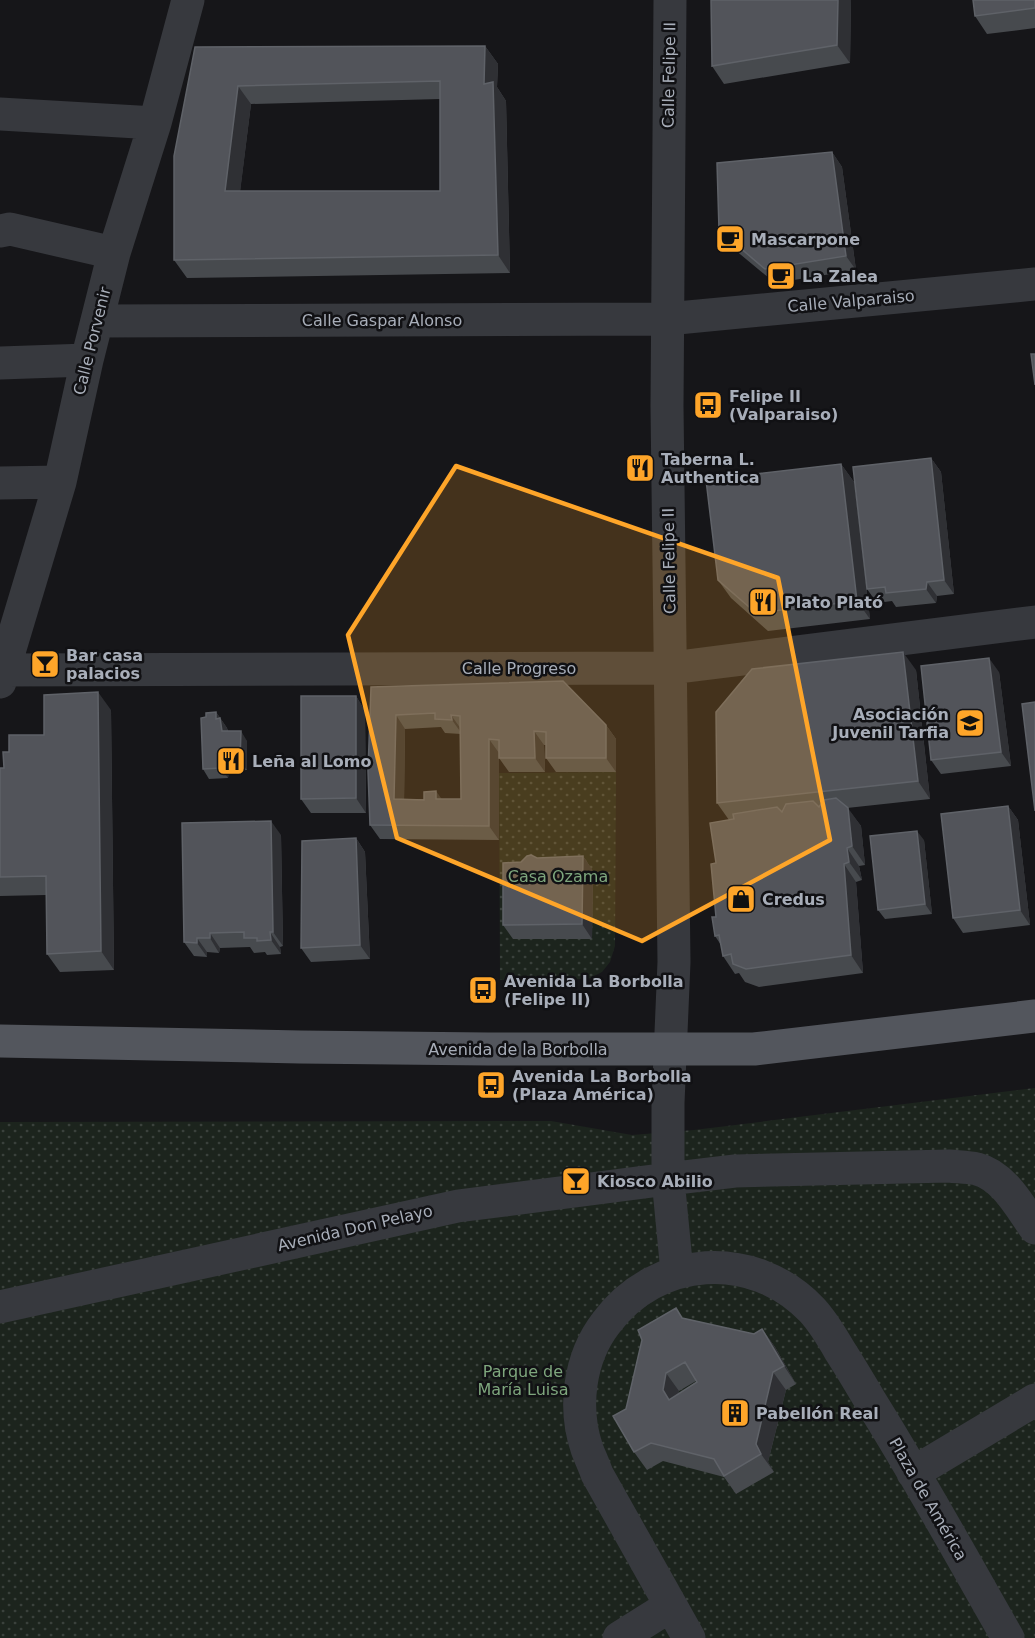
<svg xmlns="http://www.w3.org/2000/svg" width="1035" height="1638" font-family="'DejaVu Sans',sans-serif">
<defs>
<pattern id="park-dots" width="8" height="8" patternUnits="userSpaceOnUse" patternTransform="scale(1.5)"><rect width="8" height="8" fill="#1c241d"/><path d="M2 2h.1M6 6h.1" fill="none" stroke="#3a413c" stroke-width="1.8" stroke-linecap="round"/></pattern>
</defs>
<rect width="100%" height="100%" fill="#161619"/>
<!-- park -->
<path fill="url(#park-dots)" d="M616,772L615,946L610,962L602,972L588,979L500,980L499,773Z
M1035,1088V1638H0V1122L551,1121L632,1135L694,1130Z"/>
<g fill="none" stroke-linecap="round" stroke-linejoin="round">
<!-- minor -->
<path stroke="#37393e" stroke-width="33" d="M0,114L155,123
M0,231L10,229L114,253
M97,321L667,319L1035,284
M0,363L87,360
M0,483L60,482
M0,670L671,668L1035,622
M0,682L60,482L87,360L114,253L155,123L188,0
M677,1272L668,1179L735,1171L949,1166C958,1167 968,1167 977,1169C1004,1176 1020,1207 1035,1228
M0,1307L458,1206L668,1179V1103L674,962L667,406L670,0
M913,1473L1035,1400
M619,1638L670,1606
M689,1638L597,1474C594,1465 590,1457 587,1449C573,1408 579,1358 606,1323C656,1255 753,1248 812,1310C823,1322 832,1337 840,1351C851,1368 861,1385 871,1402C919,1479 963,1559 1008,1638"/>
<!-- major -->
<path stroke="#53565d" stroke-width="33" d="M0,1041L300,1047L488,1049H754L1035,1016"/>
</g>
<!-- wall -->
<path fill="#474a4e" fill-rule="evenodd" d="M851,0L850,63L724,84L712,66Z
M1035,0V28L987,34L975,16Z
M485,46L498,64L497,87L506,101L510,273L187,278L174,260L195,47ZM440,99V191H240L251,104Z
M832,152L842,167L856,270L775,283L729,245L719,230Z
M931,458L941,472L954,594L937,596L936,603L896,607L892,601L877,603L867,589Z
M841,464L854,482L870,619L768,631L731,598L718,580Z
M916,670L930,799L847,808L861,826L865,865L859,866L862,880L856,882L863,973L759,987L745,982L739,973L735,974L723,956L721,945L715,936L716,917V863L729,820L717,803Z
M999,672L1011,766L941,774L931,760Z
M371,687L606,725L616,739V772H556L546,758V745H544L545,772H509L499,758V840L380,839L370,825ZM441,727L445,733L461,734V799H404L405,729Z
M356,696L365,711L366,813H311L301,799Z
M111,710L114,970L60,972L47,954L46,895L0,896V768H4L9,752L44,735Z
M216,712L227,728L228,731L247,741V770L229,771L228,778L209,779L203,769L206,717Z
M1008,806L1018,820L1030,925L963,933L953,918Z
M281,835L283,946L280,947L281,954L267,955L265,952L254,953L250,947L220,948L219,953L207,952V957L194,956L184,942Z
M356,838L365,852L370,959L311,962L301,948Z
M924,840L932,914L885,919L878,910Z
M583,856L593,871L592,939H513L503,925L521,862Z
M683,1318L754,1334L762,1329L775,1347L796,1384L786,1390L768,1462L774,1472L736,1494L724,1477L663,1461L647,1470L634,1452ZM696,1381L697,1382L678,1394L679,1391Z"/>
<!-- shaded-wall -->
<path fill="#2f3034" d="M838,0H851L850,63L837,45Z
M485,46L498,64L497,87L506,101L510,273L498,255L484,84Z
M238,86L251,104L238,209L225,191Z
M832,152L842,167L856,270L846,256Z
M931,458L941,472L954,594L944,580Z
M841,464L854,482L870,619L857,601Z
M927,582L937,596L936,603L926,589Z
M903,652L916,670L930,799L918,781Z
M989,658L999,672L1011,766L1001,752Z
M98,692L111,710L114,970L101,951Z
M356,696L365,711L366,813L356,798Z
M216,712L227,728L229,741L222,731L216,719Z
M396,715L405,729L404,813L394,799Z
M451,715L461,729L462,734L452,720Z
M606,725L616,739V772L606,758Z
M241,731L247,741V770L240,760Z
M534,731L544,745L545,772L535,758Z
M489,739L499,753V840L489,826Z
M222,762L229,771L228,778L221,768Z
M436,791L446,805L436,799Z
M1008,806L1018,820L1030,925L1020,910Z
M848,808L861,826L865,865L852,846Z
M271,821L281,835L283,946L273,932Z
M917,831L924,840L932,914L925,904Z
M356,838L365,852L370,959L360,945Z
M847,848L859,866L862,880L849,862Z
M583,856L593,871L592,939L582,924Z
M844,864L856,882L863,973L851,955Z
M270,932L280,947L281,954L271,940Z
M210,933L220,948L219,953L210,938Z
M197,938L207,952V957L197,943Z
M762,1329L775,1347L796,1384L784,1366Z
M773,1372L786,1390L768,1462L774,1472L761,1454L756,1444Z
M666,1373L679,1391L675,1408L669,1400L663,1390Z"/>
<!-- building -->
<path fill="#52545a" stroke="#5f6268" stroke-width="1.5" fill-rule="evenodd" d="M711,0H838L837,45L712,66Z
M973,0H1035V8L975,16Z
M485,46L484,84L493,82L498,255L174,260V156L195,47ZM440,81V191H225L238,86Z
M832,152L846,256L765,269L719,230L717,163Z
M1031,354H1035V385Z
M931,458L944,580L927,582L926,589L886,593L885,587L867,589L853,467Z
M841,464L857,601L756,613L718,580L706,480Z
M903,652L918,781L717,803L716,712L752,669Z
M989,658L1001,752L931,760L921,666Z
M563,681L606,725V758H546V732L534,731L535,758H499V740L489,739V826L370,825L368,771L371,687ZM435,713V719L452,720L451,715L460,716L461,799H436V791L424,792V800L394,799L396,715Z
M98,692L101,951L47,954L46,876L0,877V768H4L3,752H9V735H44V695Z
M301,696H356V798L301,799Z
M1035,702V811L1022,704Z
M216,712V719L220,718L222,731H241L240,760L222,762L221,768L203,769L201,718L206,717V713Z
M836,798L848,808L852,846L847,848L849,862L844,864L851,955L746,969L733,964L731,954L723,956L719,935L715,936L712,917H716L711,864L716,863L710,823L734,819L733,814L777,807L782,812L786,804L813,801L819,807L824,800Z
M1008,806L1020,910L953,918L941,814Z
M271,821L273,932H270L271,940L257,941V938H244V932L210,933V938H197V943L184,942L182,823Z
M917,831L925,904L878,910L870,836Z
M356,838L360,945L301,948L302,841Z
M531,855L537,858L583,856L582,924L503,925V863L521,862L527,856Z
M676,1308L682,1318L754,1334L762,1329L784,1366L773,1372L756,1444L761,1454L724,1476L714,1459L651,1443L634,1452L613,1416L626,1409L642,1340L638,1330ZM685,1362L697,1382L669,1400L663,1390L666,1373Z"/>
<!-- marked area -->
<path fill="#fea529" fill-opacity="0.2" stroke="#fea529" stroke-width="4.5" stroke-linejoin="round" d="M456,466L778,578L830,840L642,941L397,838L348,635Z"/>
<!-- icons -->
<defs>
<g id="cafe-square" transform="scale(1.5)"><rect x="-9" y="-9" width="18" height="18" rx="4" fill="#fea529" stroke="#111114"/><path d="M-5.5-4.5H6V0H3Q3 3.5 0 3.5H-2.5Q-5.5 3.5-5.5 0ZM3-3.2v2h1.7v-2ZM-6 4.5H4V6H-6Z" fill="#111"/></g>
<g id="bus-square" transform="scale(1.5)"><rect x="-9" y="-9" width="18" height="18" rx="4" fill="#fea529" stroke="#111114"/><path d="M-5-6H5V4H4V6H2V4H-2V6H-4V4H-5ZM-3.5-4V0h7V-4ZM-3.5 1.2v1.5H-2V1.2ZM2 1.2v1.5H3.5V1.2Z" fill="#111"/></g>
<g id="restaurant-square" transform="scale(1.5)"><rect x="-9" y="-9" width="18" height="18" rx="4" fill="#fea529" stroke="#111114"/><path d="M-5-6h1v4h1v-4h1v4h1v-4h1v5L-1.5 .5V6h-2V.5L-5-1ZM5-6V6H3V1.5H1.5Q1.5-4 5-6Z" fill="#111"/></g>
<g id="bar-square" transform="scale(1.5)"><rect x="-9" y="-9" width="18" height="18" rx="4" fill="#fea529" stroke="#111114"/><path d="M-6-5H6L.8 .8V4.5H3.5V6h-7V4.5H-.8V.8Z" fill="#111"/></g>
<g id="university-square" transform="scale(1.5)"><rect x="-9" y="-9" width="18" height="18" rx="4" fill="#fea529" stroke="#111114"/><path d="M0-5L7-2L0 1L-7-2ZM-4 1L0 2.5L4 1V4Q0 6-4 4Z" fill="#111"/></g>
<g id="shop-square" transform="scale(1.5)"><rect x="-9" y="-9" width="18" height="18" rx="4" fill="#fea529" stroke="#111114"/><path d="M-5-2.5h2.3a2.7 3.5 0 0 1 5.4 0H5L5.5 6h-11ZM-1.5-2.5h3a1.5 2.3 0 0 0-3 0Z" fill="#111"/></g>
<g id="building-square" transform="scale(1.5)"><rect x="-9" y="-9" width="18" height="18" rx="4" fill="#fea529" stroke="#111114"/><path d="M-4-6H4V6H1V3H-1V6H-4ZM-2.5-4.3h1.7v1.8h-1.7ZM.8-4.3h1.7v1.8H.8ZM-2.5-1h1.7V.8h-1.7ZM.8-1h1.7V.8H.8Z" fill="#111"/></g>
</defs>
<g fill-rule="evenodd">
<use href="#cafe-square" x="730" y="239"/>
<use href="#cafe-square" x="781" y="276"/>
<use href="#bus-square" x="708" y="405"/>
<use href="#restaurant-square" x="640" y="468"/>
<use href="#restaurant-square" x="763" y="602"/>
<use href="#bar-square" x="45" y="664"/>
<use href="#university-square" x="970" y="723"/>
<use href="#restaurant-square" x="231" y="761"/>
<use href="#shop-square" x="741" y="899"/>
<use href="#bus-square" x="483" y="990"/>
<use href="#bus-square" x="491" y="1085"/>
<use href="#bar-square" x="576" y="1181"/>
<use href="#building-square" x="735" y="1413"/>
</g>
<g text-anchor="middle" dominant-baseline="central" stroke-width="5" stroke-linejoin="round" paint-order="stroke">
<!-- street labels -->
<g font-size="16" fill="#a8aeb9" stroke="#111114">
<text transform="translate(669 75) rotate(-89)">Calle Felipe II</text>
<text transform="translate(851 301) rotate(-5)">Calle Valparaiso</text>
<text x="382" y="320">Calle Gaspar Alonso</text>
<text transform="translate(92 341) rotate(-76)">Calle Porvenir</text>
<text transform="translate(669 561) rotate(-91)">Calle Felipe II</text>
<text x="519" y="668">Calle Progreso</text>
<text x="518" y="1049">Avenida de la Borbolla</text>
<text transform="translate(355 1228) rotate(-13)">Avenida Don Pelayo</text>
<text transform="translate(928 1499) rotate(60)">Plaza de América</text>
</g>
<!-- poi labels -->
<g font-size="16" font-weight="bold" fill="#a8aeb9" stroke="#111114" text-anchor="start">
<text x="751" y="239">Mascarpone</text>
<text x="802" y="276">La Zalea</text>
<text x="729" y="396">Felipe II<tspan x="729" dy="18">(Valparaiso)</tspan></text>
<text x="661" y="459">Taberna L.<tspan x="661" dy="18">Authentica</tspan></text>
<text x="784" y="602">Plato Plató</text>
<text x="66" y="655">Bar casa<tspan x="66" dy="18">palacios</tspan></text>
<text x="949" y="714" text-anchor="end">Asociación<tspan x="949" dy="18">Juvenil Tarfia</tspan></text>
<text x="252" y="761">Leña al Lomo</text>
<text x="762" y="899">Credus</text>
<text x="504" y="981">Avenida La Borbolla<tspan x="504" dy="18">(Felipe II)</tspan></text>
<text x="512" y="1076">Avenida La Borbolla<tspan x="512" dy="18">(Plaza América)</tspan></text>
<text x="597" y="1181">Kiosco Abilio</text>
<text x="756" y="1413">Pabellón Real</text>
</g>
<!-- park labels -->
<g font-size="16" fill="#7ea67d" stroke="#111114">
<text x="558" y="876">Casa Ozama</text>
<text x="523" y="1371">Parque de<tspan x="523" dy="18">María Luisa</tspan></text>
</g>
</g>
</svg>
